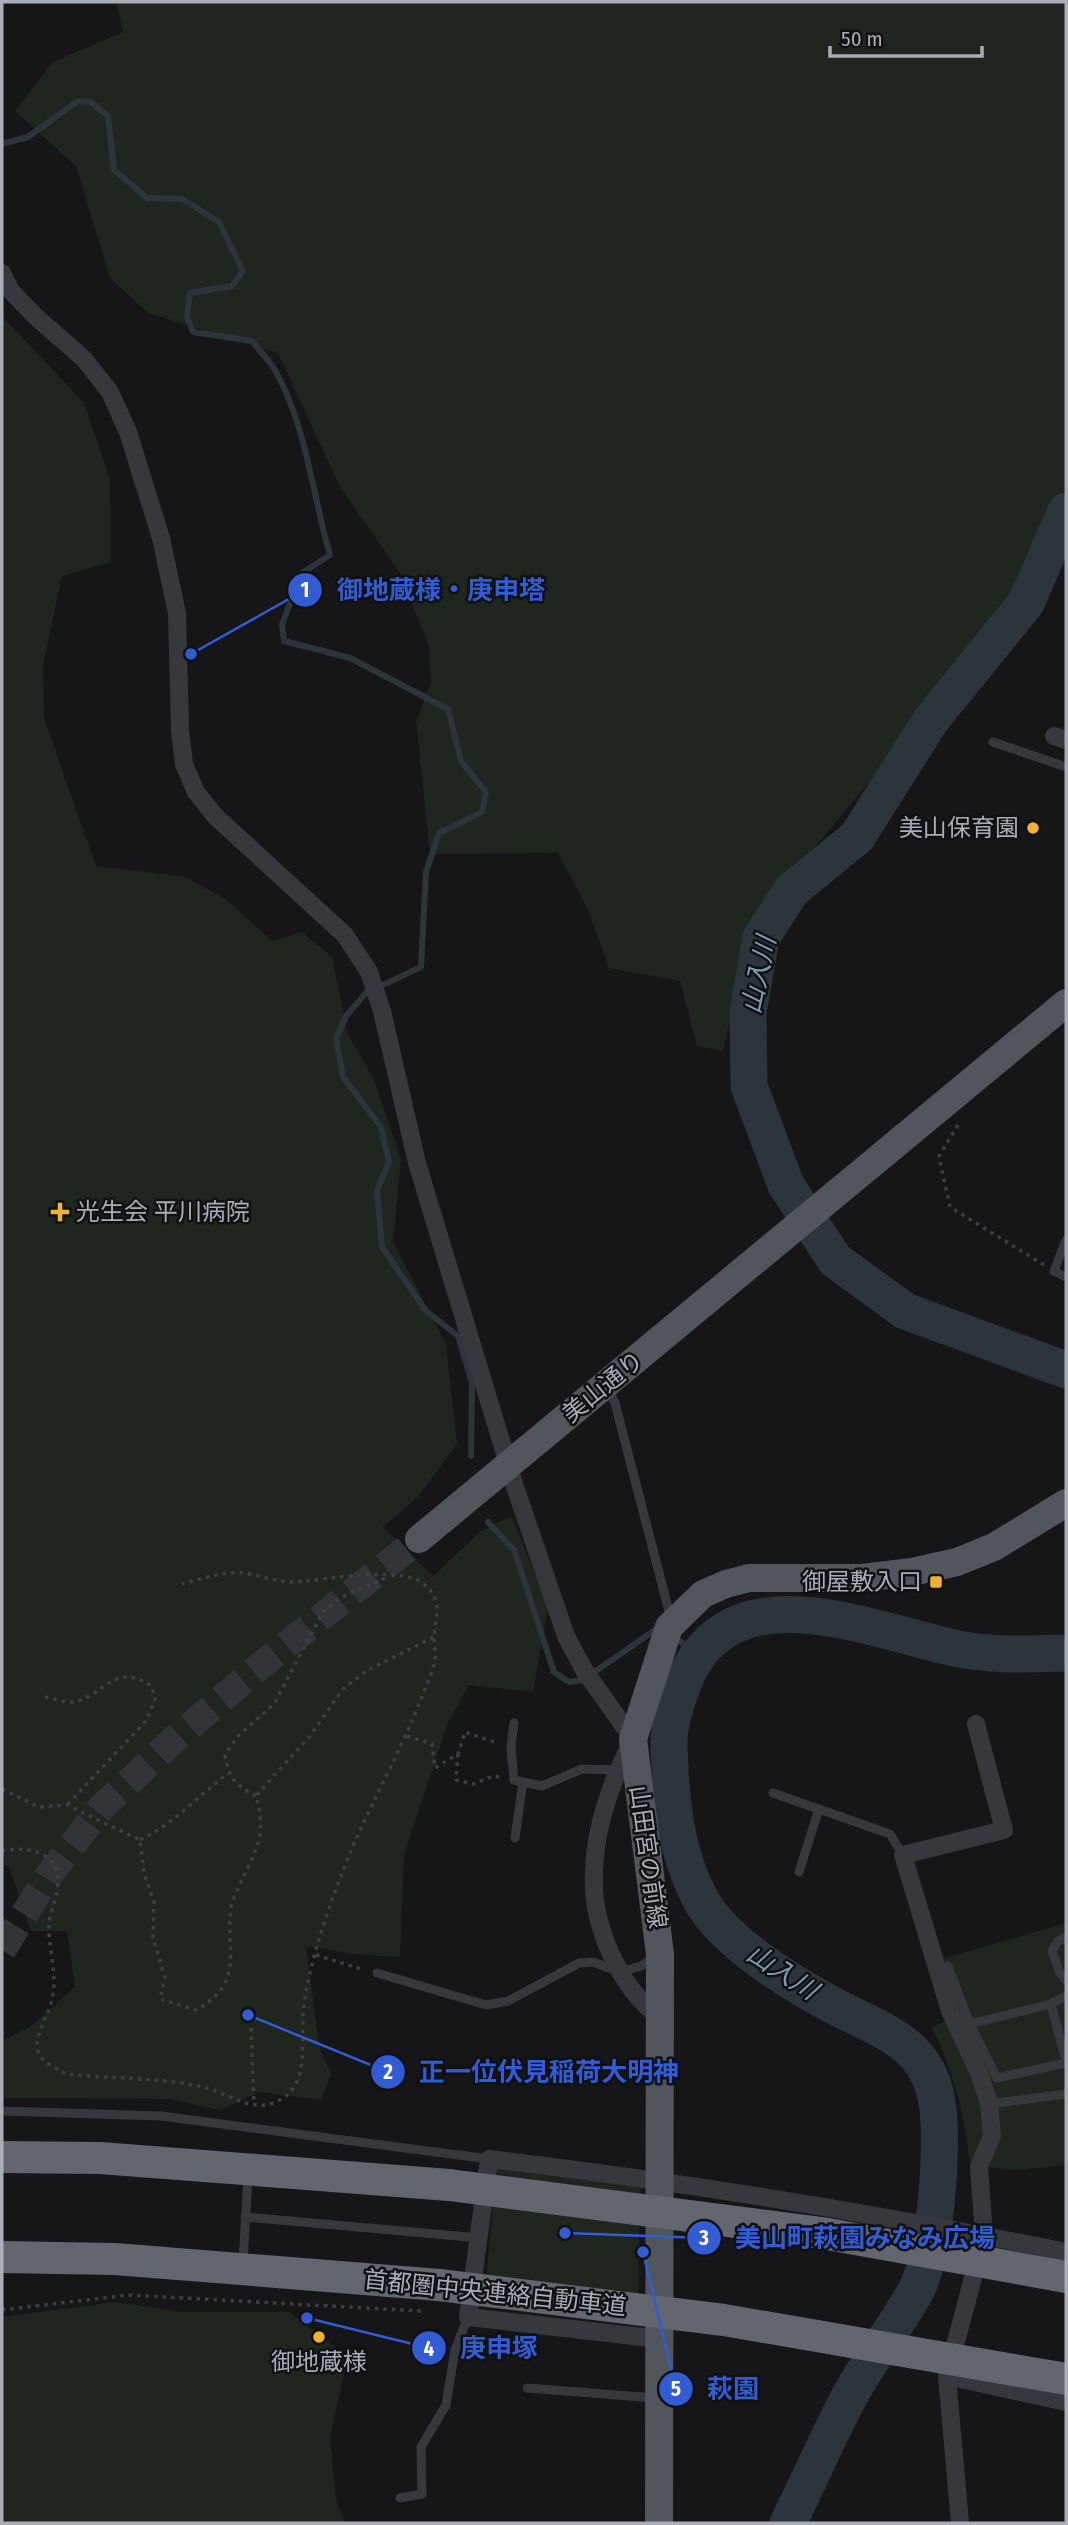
<svg xmlns="http://www.w3.org/2000/svg" width="1068" height="2525" font-family="'Fira Sans Condensed','Noto Sans JP',sans-serif">
<rect width="100%" height="100%" fill="#161618"/>
<!-- green -->
<path fill="#1e261f" d="M116,2H1066V503L1042,540L1008,617L751,923L723,1051L697,1046L680,981L609,968L590,914L558,853L430,854L416,721L431,683L429,646L401,575L339,485L278,353L148,313L110,278L76,166L15,111L53,62L123,32Z
M2,316L84,403L110,479L111,562L62,576L43,666L44,718L96,866L186,877L227,900L272,941L302,932L332,957L347,1032L374,1080L401,1159L393,1242L446,1344L457,1444L418,1497L383,1527L433,1576L481,1531L512,1516L548,1608L533,1692L469,1685L448,1723L404,1855L400,1957L352,1954L306,1946L319,2046L331,2074L321,2100L260,2092L220,2110L169,2099L2,2098V2041L30,2027L75,1987L67,1931H31L8,1865L2,1866Z
M1066,1923V2165L1015,2170L970,2165C964,2111 955,2077 932,2027L958,2017L938,1960Z
M496,2168L640,2183L638,2304L486,2283Z
M115,2302L181,2312H289L348,2357L330,2436L336,2500L345,2523H2V2317Z"/>
<g fill="none" stroke-linecap="round" stroke-linejoin="round">
<!-- stream -->
<path stroke="#2c353c" stroke-width="6" d="M2,144L28,137L78,101L91,102L108,116L114,170L147,198L182,199L219,222L243,271L232,286L190,293L187,317L193,332L252,341C259,350 269,360 275,370C307,427 312,494 330,555L302,573L282,624L284,641L350,658L448,709L461,761L486,792L482,812L439,833L426,872L421,967L366,993L346,1016L336,1039L343,1077L381,1127L389,1162L377,1191L382,1247L426,1311L458,1336L472,1383L471,1456
M488,1522L514,1550L554,1672L569,1682L583,1680L655,1630L660,1632
M674,1636L696,1655"/>
<!-- river -->
<path stroke="#2c353c" stroke-width="37" d="M1066,511L1026,603L931,720L857,837L791,891L761,938L748,1012L749,1086L786,1185L835,1260L905,1311L1066,1370
M788,2523C808,2483 826,2441 847,2401C866,2363 895,2329 915,2292C936,2255 944,2145 937,2102C928,2045 886,2032 840,2009C797,1987 724,1943 701,1900C675,1853 671,1800 669,1748C668,1726 677,1699 685,1679C733,1567 871,1631 959,1649C995,1656 1031,1654 1066,1653"/>
<!-- primary-tunnel -->
<path stroke="#333438" stroke-width="28" stroke-dasharray="28 14" stroke-linecap="butt" d="M2,1950L47,1878L100,1809L176,1738L265,1662L419,1539"/>
<!-- path -->
<path stroke="#3d3f44" stroke-width="3.5" stroke-dasharray="3.5 5" stroke-linecap="butt" d="M958,1125L939,1156L950,1207L1044,1265
M45,1697C53,1698 64,1703 72,1702C103,1699 112,1660 152,1686L155,1700L146,1721L67,1805
M407,1736L432,1744L435,1768L458,1754L465,1732L497,1743
M458,1754L456,1780L474,1784L493,1776L499,1777
M2,1789L39,1807L67,1805L140,1840L144,1873L154,1902L153,1937L165,1978L160,1999L196,2010C246,1982 225,1952 231,1907C232,1899 238,1890 241,1882C257,1848 267,1834 256,1796L310,1736L343,1689L366,1671L434,1637
M256,1796C235,1784 229,1780 225,1755L238,1736L274,1704L323,1612L340,1598L385,1578
M140,1840C175,1823 197,1797 227,1774
M2,1851C24,1846 60,1851 58,1882C58,1896 50,1910 49,1924C48,1948 58,1975 52,1999C49,2017 34,2032 38,2051C42,2063 56,2068 66,2074C111,2079 159,2077 203,2087C229,2093 255,2117 283,2098C309,2081 301,2042 303,2015C307,1964 333,1895 352,1848C374,1798 401,1750 421,1699C425,1687 433,1673 435,1659C436,1653 434,1645 434,1638C435,1617 444,1602 425,1585C402,1564 325,1580 296,1582C279,1583 260,1575 244,1573C223,1571 201,1579 182,1584
M316,1955L364,1970
M251,2028L254,2104
M2,2310L129,2295L421,2311"/>
<!-- lane -->
<path stroke="#37383d" stroke-width="9" d="M993,742L1066,767
M1066,1240L1054,1271L1066,1277
M607,1387L615,1403L671,1619
M514,1723L511,1747L514,1780L542,1786L582,1769L618,1770
M773,1793L890,1834L903,1855
M515,1838L523,1782
M799,1872L819,1809
M1066,1937L1057,1942L1052,1951L1060,1973L1066,1980
M948,1966L970,2024
M377,1973L486,2005L508,2001L579,1963L593,1962L620,1972L641,1966L656,1956
M1066,1996L1051,2004L970,2024L997,2078L1066,2063
M1051,2004L1066,2061
M989,2104L1066,2094
M2,2111L161,2116L489,2159
M245,2217L480,2238
M243,2263L248,2176
M527,2388L655,2398
M400,2498L422,2494L421,2447L446,2405L455,2350L468,2317"/>
<!-- street -->
<path stroke="#37383d" stroke-width="18" d="M2,273L11,291L35,316L84,359L110,392L128,432L161,538L177,613L180,730L184,764L196,792L215,816L345,935L369,972L382,1011L417,1163L515,1487L566,1636L584,1670L633,1739C613,1778 595,1827 594,1872C591,1925 619,1987 661,2019
M1054,736L1066,740
M976,1724L1004,1830L903,1855L950,2011L980,2075L989,2104L992,2136L979,2166L984,2236L947,2376L1066,2402
M660,2339L468,2317L489,2159C683,2182 875,2213 1066,2252
M947,2376L960,2523"/>
<!-- primary -->
<path stroke="#53555c" stroke-width="28" d="M419,1539L1066,1003
M659,2523L660,1954L633,1739L669,1627L703,1594L726,1584L749,1578H862L912,1572L957,1562L994,1547L1066,1503"/>
<!-- highway -->
<path stroke="#63666e" stroke-width="32" d="M2,2157L100,2158L449,2185
M2,2257L115,2259L439,2285"/>
<!-- highway-bridge -->
<path stroke="#63666e" stroke-width="32" d="M449,2185L822,2233L1066,2277
M439,2285L724,2320L1066,2379"/>
</g>
<!-- markers -->
<g fill="#f2b134" stroke="#111113" stroke-width="2.5">
<circle cx="1033" cy="828" r="7"/>
<path d="M56.5 1201.5h7v7h7v7h-7v7h-7v-7h-7v-7h7z"/>
<rect x="929" y="1575" width="14" height="14" rx="3.5"/>
<circle cx="319" cy="2337" r="7"/>
</g>
<g text-anchor="middle" dominant-baseline="central" stroke-width="5" stroke-linejoin="round" paint-order="stroke">
<!-- poi labels -->
<g font-size="24" fill="#a8adb8" stroke="#111113" text-anchor="end">
<text x="1019" y="828">美山保育園</text>
<text x="76" y="1212" text-anchor="start">光生会 平川病院</text>
<text x="922" y="1582">御屋敷入口</text>
<text x="319" y="2362" text-anchor="middle">御地蔵様</text>
</g>
<!-- street labels -->
<g font-size="24" fill="#a8adb8" stroke="#111113">
<text transform="translate(603 1387) rotate(-39)">美山通り</text>
<text transform="translate(648 1857) rotate(82)">山田宮の前線</text>
<text transform="translate(495 2293) rotate(6)">首都圏中央連絡自動車道</text>
</g>
<!-- water labels -->
<g font-size="26" font-style="italic" fill="#7f9bb3" stroke="#111113">
<text transform="translate(759 975) rotate(-78)">山入川</text>
<text transform="translate(782 1972) rotate(33)">山入川</text>
</g>
</g>
<!-- callouts -->
<path fill="none" stroke="#325cd3" stroke-width="2.5" d="M191 654L305 590M248 2015L388 2072M565 2233L704 2238M307 2318L429 2348M643 2252L676 2389"/>
<g fill="#325cd3" stroke="#111113" stroke-width="2.5">
<circle cx="191" cy="654" r="7"/>
<circle cx="248" cy="2015" r="7"/>
<circle cx="565" cy="2233" r="7"/>
<circle cx="307" cy="2318" r="7"/>
<circle cx="643" cy="2252" r="7"/>
<circle cx="305" cy="590" r="18"/>
<circle cx="388" cy="2072" r="18"/>
<circle cx="704" cy="2238" r="18"/>
<circle cx="429" cy="2348" r="18"/>
<circle cx="676" cy="2389" r="18"/>
</g>
<g font-size="21" text-anchor="middle" font-weight="bold" fill="#fff">
<text x="305" y="597">1</text>
<text x="388" y="2079">2</text>
<text x="704" y="2245">3</text>
<text x="429" y="2356">4</text>
<text x="676" y="2396">5</text>
</g>
<g font-size="26" text-anchor="middle" font-weight="bold" fill="#325cd3" stroke="#111113" stroke-width="5" stroke-linejoin="round" paint-order="stroke">
<text x="441" y="599">御地蔵様・庚申塔</text>
<text x="549" y="2081">正一位伏見稲荷大明神</text>
<text x="865" y="2247">美山町萩園みなみ広場</text>
<text x="499" y="2357">庚申塚</text>
<text x="733" y="2398">萩園</text>
</g>
<!-- border -->
<rect width="1068" height="2525" fill="none" stroke="#a8adb8" stroke-width="7"/>
<!-- scale -->
<path d="M830 46v10h152v-10" fill="none" stroke="#a8adb8" stroke-width="3.5"/>
<text x="841" y="46" font-size="21" fill="#a8adb8" stroke="#111113" stroke-width="5" paint-order="stroke">50 m</text>
</svg>
